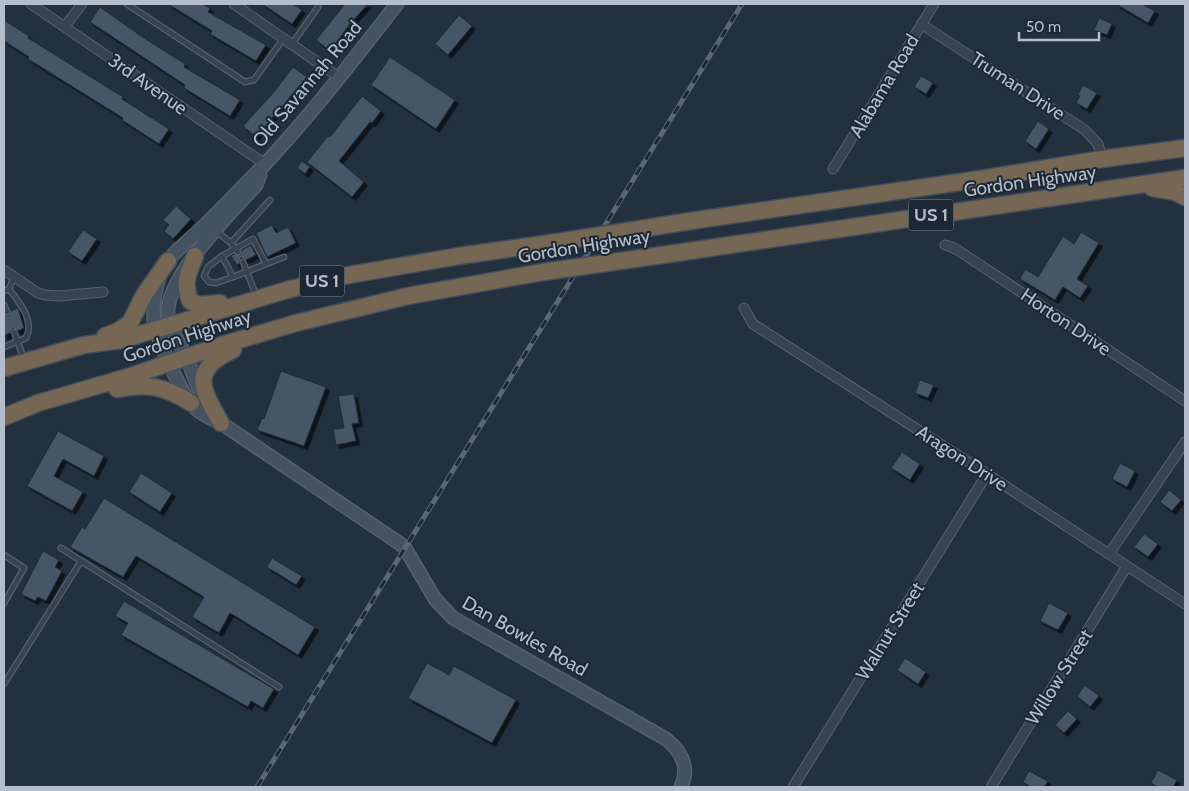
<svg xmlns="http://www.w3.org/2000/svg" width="1189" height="791" font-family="Cabin,sans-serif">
<defs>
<filter id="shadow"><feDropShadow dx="3.5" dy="3.5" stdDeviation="0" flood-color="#0009"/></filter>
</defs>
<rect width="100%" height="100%" fill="#23313f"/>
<!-- building -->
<path fill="#475666" stroke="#1f2a36" filter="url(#shadow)" d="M168,4H202L210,8L208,12L266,45L256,61L210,34L212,31Z
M262,4H293L302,10L292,24Z
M345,4H368L350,24L330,51L316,40Z
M1116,4H1142L1155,11L1148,23Z
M100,7L144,38L185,64L184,67L240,100L230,116L184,88L185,85L90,22Z
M459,15L472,26L448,55L435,44Z
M1099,18L1112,24L1107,35L1094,30Z
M4,20L29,36L28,38L123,97L122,99L169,129L159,144L122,120L123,118L28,59L29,57L4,41Z
M390,57L455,100L436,129L371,85Z
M293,67L307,77L256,137L243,126L273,93Z
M921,76L933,83L926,94L914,87Z
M1083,85L1097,93L1087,109L1076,103L1080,96L1078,95Z
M362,96L381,111L372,123L370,122L339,161L364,182L352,197L307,162L328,136L330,137Z
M1038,121L1049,129L1036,149L1025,141Z
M302,161L310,167L305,174L297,168Z
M176,206L191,219L173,239L164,231L169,225L163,220Z
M272,225L276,233L288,227L296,243L267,257L256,233Z
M83,230L97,239L82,261L68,252Z
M1081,232L1099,243L1077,279L1088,286L1080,298L1063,287L1055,300L1020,279L1025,269L1038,277L1063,236L1074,244Z
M251,245L256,255L246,260L241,258L239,264L237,265L231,256L234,254L240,255L242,250Z
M18,308L24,328L18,331L13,328L11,330L10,333L4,336V314L8,316L11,311Z
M281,371L326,387L304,446L257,430L262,418L264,419Z
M920,380L934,385L928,398L915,393Z
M354,394L359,423L352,424L356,441L336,445L333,429L344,428L338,396Z
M58,431L104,456L94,476L63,459L54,476L83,492L72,511L27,486Z
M902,452L920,464L910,480L891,468Z
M1120,463L1135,471L1127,487L1112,479Z
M141,473L172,493L160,512L129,492Z
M1169,490L1181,500L1172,511L1160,502Z
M104,498L315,627L298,655L230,613L219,633L192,617L204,597L136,556L123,577L70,547L82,527L85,529Z
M1144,534L1158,544L1148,557L1134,547Z
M43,551L59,560L55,567L62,571L46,601L38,597L35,601L21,594Z
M272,558L302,576L296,585L267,567Z
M124,601L274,689L263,708L251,701L248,707L121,635L128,623L115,616Z
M1049,603L1068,613L1058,630L1040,621Z
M905,658L926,672L918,684L897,670Z
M427,663L449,675L454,666L516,700L492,743L408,698Z
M1085,685L1099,696L1090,707L1077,696Z
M1068,711L1077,719L1064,733L1055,725Z
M1158,770L1177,780L1173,787H1158L1151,783Z
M1029,771L1048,781L1044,787H1031L1023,782Z"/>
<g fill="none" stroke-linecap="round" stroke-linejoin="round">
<!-- lane casing -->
<g stroke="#56616d" stroke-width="7">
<path id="lane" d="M127,4L245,82L254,80L283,39
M292,44L318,7V4
M217,232L231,243L238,252
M231,243L270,200
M222,256L208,267L204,276L209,282L216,283L233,277
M243,262L256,295
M266,264L253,239L222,256L233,277L284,257
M4,291L9,289L14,277
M4,305L7,312
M14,332L24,359
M4,347L26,338C35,320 19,302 9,289
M61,548L279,687
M4,555L24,568L4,603
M4,684L81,561"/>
</g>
<!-- street casing -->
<g stroke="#56616d" stroke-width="11">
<path id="street" d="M31,4L265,164
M234,4L340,78
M921,24L1085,130L1098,144L1102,159
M65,26L82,4
M833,169L934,4
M945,245L952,247L959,251L1185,401
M4,270L38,293L45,295L59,296L103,292
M744,308L753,324L987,474L1185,604
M1109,554L1185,442
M793,787L987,474
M991,787L1127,566"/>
</g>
<!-- secondary casing -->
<g stroke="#56616d" stroke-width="15">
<path id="secondary" d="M397,4C354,59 312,114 264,165C243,187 222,208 200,230C187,242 170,254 162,271C154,288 151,313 156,330C161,347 183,397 195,408C202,415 212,419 221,423L399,543L405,548L435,599L453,618L666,739C682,752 690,767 681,787
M203,397C196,383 191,368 185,354C179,342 170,330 168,316C164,278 231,213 256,185L260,175"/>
</g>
<!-- highway casing -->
<g stroke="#434e5a" stroke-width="19">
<path id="highway" d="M1152,188L1175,192L1185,197
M697,220L981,179L1102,159L1185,148
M676,253L1185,178
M195,256C188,275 183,282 190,301L200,305L220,303
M105,336L118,331L130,323L144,295L168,261
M4,368L84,345L121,340L287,290L343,276L459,256L564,241
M117,389C148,383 164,386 191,403
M4,417L38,403L131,376L222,345L296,323L408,296L543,272
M221,423C202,389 189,370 233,350"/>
</g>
<!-- lane -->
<use href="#lane" stroke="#38434f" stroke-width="4.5"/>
<!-- street -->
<use href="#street" stroke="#38434f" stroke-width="9"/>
<!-- secondary -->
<use href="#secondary" stroke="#455262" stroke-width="12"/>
<!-- highway -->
<use href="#highway" stroke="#756754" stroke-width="16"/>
<!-- rail casing -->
<g stroke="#596776" stroke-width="5">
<path id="rail" d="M257,787L742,4"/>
</g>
<!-- rail -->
<use href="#rail" stroke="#1d2834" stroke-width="3" stroke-dasharray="9" stroke-linecap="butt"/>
<!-- highway-bridge casing -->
<g stroke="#434e5a" stroke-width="19" stroke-linecap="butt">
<path id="highway-bridge" d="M564,241L697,220
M543,272L676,253"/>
</g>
<!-- highway-bridge -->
<use href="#highway-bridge" stroke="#756754" stroke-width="16"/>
</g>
<g text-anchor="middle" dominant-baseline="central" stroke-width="4" stroke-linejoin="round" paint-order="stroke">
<!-- shield labels -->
<g fill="#1d2834" stroke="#87919d" stroke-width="1">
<rect x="908.5" y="199.5" width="45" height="31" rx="4"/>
<rect x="299.5" y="265.5" width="45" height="31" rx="4"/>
</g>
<g font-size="18" font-weight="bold" fill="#b4beca">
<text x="931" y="215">US 1</text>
<text x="322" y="281">US 1</text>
</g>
<!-- street labels -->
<g font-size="19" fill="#b4beca" stroke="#1d2834">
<text transform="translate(148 84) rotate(35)">3rd Avenue</text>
<text transform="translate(307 84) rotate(-50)">Old Savannah Road</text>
<text transform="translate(884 86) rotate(-59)">Alabama Road</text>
<text transform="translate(1018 86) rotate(33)">Truman Drive</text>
<text transform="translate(1030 181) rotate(-8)">Gordon Highway</text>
<text transform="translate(584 246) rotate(-9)">Gordon Highway</text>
<text transform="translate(1066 322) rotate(34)">Horton Drive</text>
<text transform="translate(187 336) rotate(-18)">Gordon Highway</text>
<text transform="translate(962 458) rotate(33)">Aragon Drive</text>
<text transform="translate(890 631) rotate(-58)">Walnut Street</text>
<text transform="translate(525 636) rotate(30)">Dan Bowles Road</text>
<text transform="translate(1059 677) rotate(-58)">Willow Street</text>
</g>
</g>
<!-- border -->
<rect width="1189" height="791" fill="none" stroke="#b4beca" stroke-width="10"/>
<!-- scale -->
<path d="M1019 32v8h80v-8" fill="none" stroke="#b4beca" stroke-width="2.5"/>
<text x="1026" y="32" font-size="15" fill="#b4beca" stroke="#1d2834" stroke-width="4" paint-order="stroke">50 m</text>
</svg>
